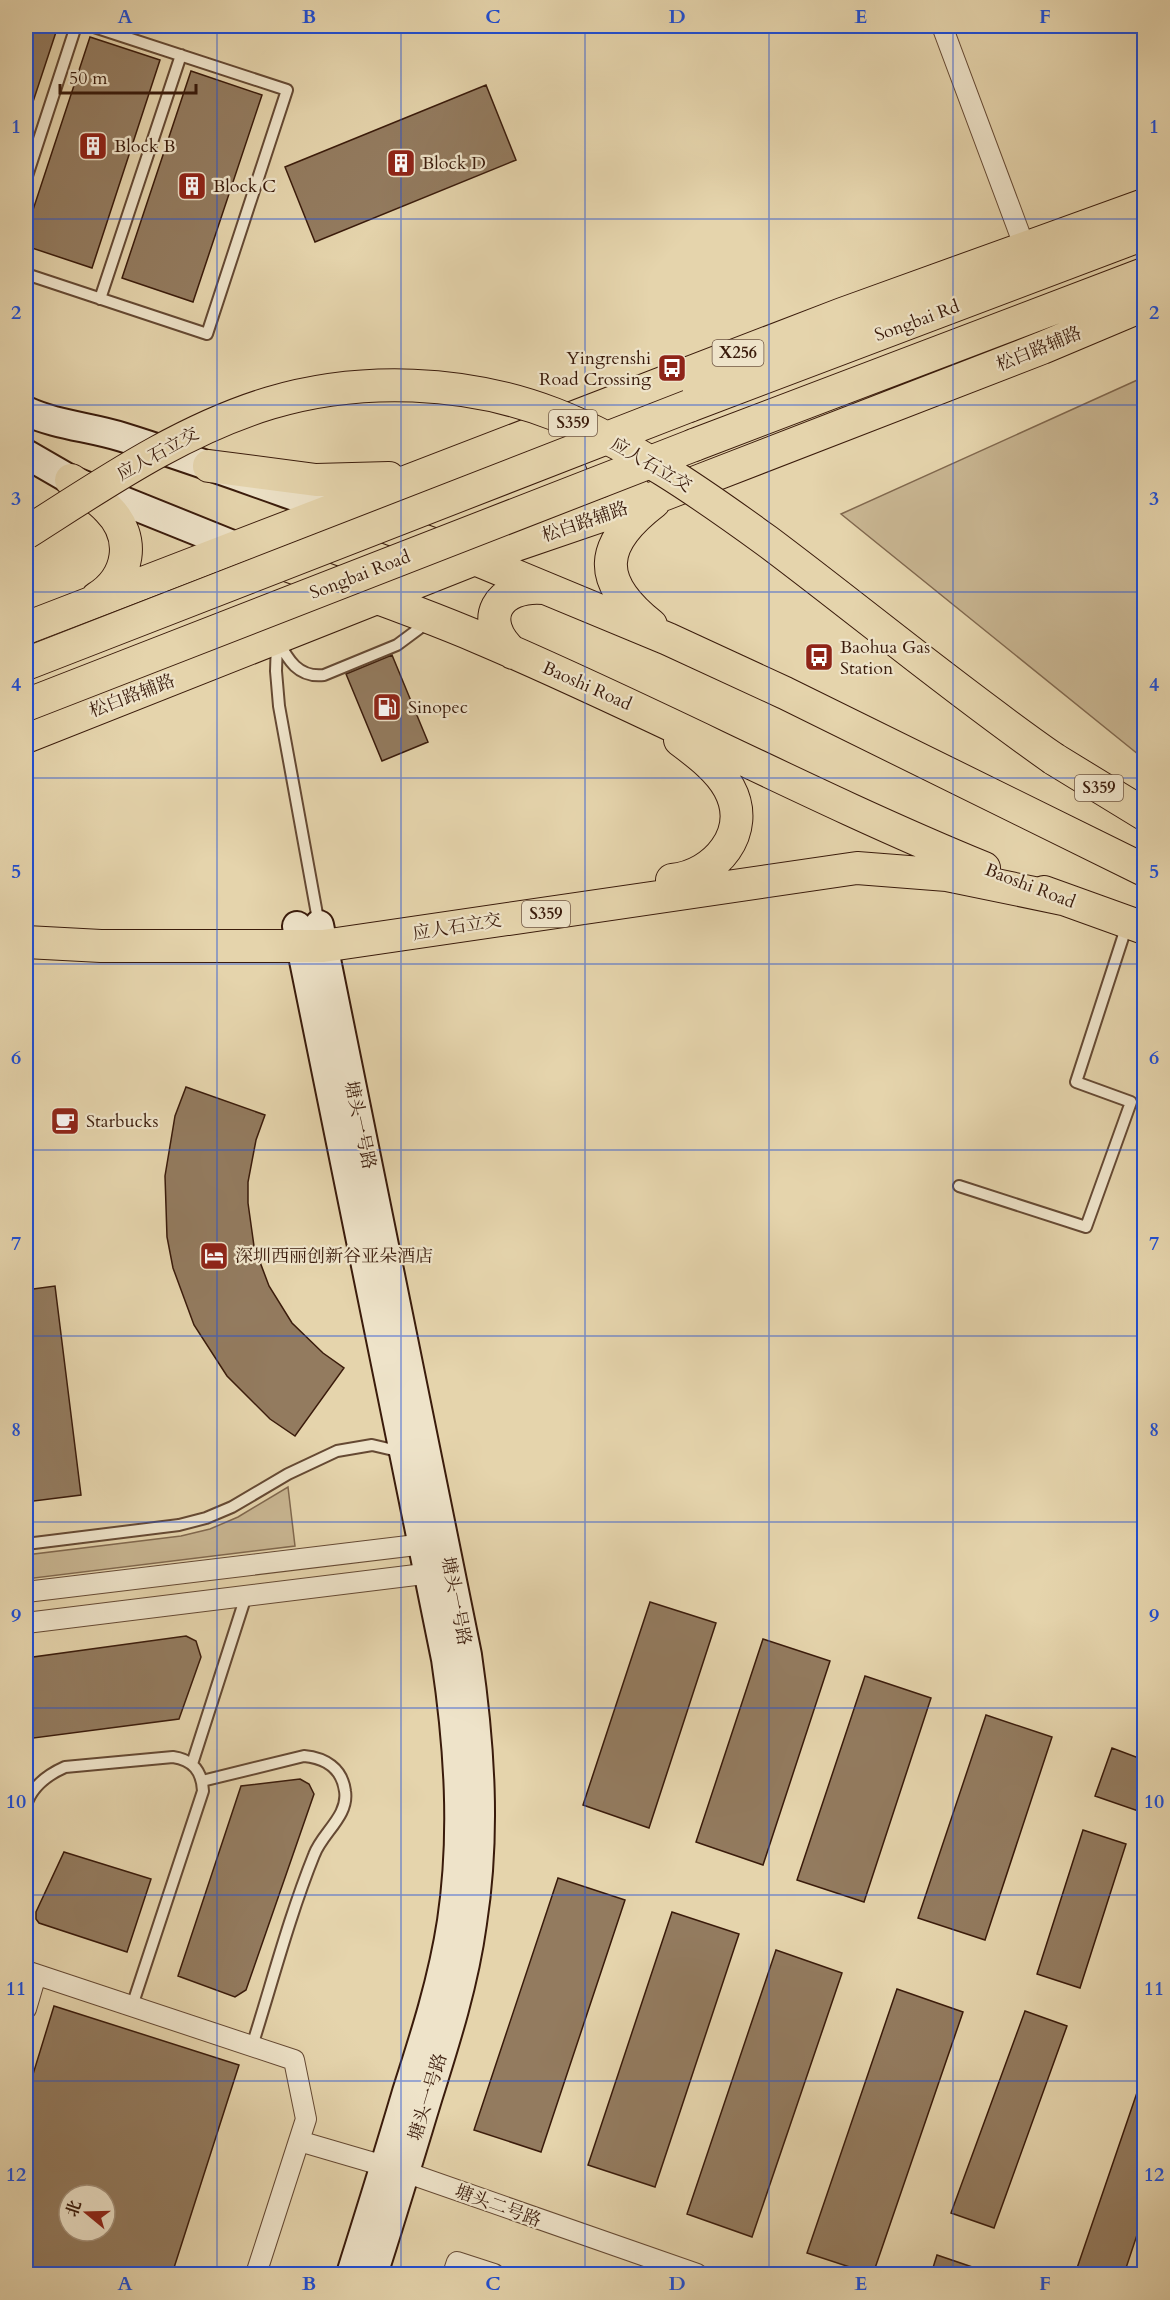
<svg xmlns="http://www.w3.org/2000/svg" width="1170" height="2300" font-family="Cardo,'Noto Serif SC',serif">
<rect width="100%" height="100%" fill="#e5d4ac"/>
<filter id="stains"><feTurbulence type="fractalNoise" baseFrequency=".00333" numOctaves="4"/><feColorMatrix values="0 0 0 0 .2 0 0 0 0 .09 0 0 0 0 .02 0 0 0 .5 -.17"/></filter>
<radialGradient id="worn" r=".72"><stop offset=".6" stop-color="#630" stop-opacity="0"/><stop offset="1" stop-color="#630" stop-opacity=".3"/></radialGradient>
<!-- green -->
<path fill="#c8b591" stroke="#81684e" stroke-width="1.5" d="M1144,377V759L841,514Z
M288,1487L295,1546L26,1579V1555L181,1536L210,1529L238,1517Z"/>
<!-- building -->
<path fill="#937b5f" stroke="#3a1b0b" stroke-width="1.5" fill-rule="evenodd" d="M26,26H58L28,117L26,116Z
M90,37L160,60L92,268L26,246V231Z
M191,71L262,95L193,302L122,278Z
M486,85L516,160L315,242L285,167Z
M392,655L428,742L382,761L346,674Z
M186,1087L265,1115L256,1140L248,1182V1203L254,1246L269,1286L292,1323L323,1353L344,1368L295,1436L270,1419L227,1376L194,1325L173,1268L167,1237L165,1176L175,1116Z
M55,1286L81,1495L26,1502V1290Z
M650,1602L716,1623L649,1828L583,1805Z
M186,1636L196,1641L201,1657L179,1719L26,1739V1658Z
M763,1639L830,1661L763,1865L696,1842Z
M865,1676L931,1698L864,1902L797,1880Z
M986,1715L1052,1737L985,1940L918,1918Z
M1112,1748L1144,1760V1813L1095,1796Z
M300,1779L309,1784L314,1794L246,1990L235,1997L178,1976L241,1786Z
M1083,1830L1126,1844L1080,1988L1037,1974Z
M64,1852L151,1879L127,1952L39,1923L36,1919V1912Z
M558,1878L625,1900L541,2152L474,2130Z
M672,1912L739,1934L655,2187L588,2165Z
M776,1950L842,1973L752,2237L687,2214Z
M897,1989L963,2012L873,2274H871L807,2253Z
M54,2006L239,2065L172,2274H26V2097ZM69,2195H105V2231H69Z
M1025,2011L1067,2026L994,2228L951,2213Z
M1142,2078H1144V2214L1124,2274H1075Z
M937,2255L987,2272L986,2274H931Z"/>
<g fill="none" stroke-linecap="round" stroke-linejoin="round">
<!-- lane casing -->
<g stroke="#654933" stroke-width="14">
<path id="lane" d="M26,179L76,26
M26,274L207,334L287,90L91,26
M100,299L181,55
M277,639C288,660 298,678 324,675L397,645L428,622
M277,641L276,671L279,706L319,925
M959,1186L1086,1227L1131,1102L1076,1082L1127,925
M26,1544L179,1525L206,1518L232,1507L288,1474L337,1451L372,1445L402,1452
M192,1764L246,1596
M202,1781L304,1756C325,1758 342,1768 345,1791C349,1816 322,1833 314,1855C289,1917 272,1983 252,2046
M26,1805C32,1786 47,1775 65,1767L173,1757C193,1760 202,1771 203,1791L132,2006"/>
</g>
<!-- street casing -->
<g stroke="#654933" stroke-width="22">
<path id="street" d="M942,26L1025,248
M26,1592L433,1543
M26,1623L440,1572
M26,1971L294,2060L306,2119L256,2274
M26,2009L36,1975
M299,2141L405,2172L697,2274
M453,2274L457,2262L494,2274"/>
</g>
<!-- secondary casing -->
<g stroke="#3a1b0b" stroke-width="32">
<path id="secondary" d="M26,411C56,425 90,427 122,437C193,459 263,485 334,510
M26,454L71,480L235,546
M319,925L467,1655C480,1744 486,1834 472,1923C464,1982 446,2039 428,2096C410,2155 392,2215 373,2274
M297,926L446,1659C459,1746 465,1834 452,1921C443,1980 425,2036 407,2092C389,2153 370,2214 351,2274"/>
</g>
<!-- primary casing -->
<g stroke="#3a1b0b" stroke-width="34">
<path id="primary" d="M689,406L1144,234
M606,416C588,442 602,484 634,491
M694,445L1144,274
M209,466L316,480L389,478
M71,480C84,489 98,498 108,509C137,538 129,578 97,598
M366,520L475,559L668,639L785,693L1144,870
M267,558C338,584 410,608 480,638C650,710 813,798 984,868
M651,625C596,581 598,545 654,502
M26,628L842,314L1144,205
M513,653C476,620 498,584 544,588
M26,737L475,559L665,494L1042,348L1144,305
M1054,759L1144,814
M672,880C715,876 753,832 729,788C718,768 697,753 680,740
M1044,892L1144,928
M26,942L101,946H323L857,868L947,875L1063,899"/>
</g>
<!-- lane -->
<use href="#lane" stroke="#eee3c9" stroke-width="10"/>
<!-- street -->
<use href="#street" stroke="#eee3c9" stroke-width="20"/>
<!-- secondary -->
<use href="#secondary" stroke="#eee3c9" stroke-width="28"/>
<!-- primary -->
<use href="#primary" stroke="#e5d4ac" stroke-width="32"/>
<!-- primary-bridge casing -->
<g stroke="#3a1b0b" stroke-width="34" stroke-linecap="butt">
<path id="primary-bridge" d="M26,533C103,484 181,430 270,403C361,376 466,380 554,414C631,444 701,493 767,541C863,613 955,690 1054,759
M26,664L689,406
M26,705L694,445"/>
</g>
<!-- primary-bridge -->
<use href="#primary-bridge" stroke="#e5d4ac" stroke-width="32"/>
</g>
<!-- grid -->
<path fill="none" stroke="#1d4ed8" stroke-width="1.5" stroke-opacity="0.55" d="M217,26V2274M401,26V2274M585,26V2274M769,26V2274M953,26V2274M26,219H1144M26,405H1144M26,592H1144M26,778H1144M26,964H1144M26,1150H1144M26,1336H1144M26,1522H1144M26,1708H1144M26,1895H1144M26,2081H1144"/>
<!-- icons -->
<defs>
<g id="building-square" transform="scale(1.5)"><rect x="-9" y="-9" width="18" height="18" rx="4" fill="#8f2418" stroke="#eee3c9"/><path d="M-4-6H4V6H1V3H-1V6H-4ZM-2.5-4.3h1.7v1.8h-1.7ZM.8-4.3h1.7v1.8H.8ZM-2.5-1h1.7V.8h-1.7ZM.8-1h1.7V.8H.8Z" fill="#fff"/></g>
<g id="bus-square" transform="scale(1.5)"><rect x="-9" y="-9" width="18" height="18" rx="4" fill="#8f2418" stroke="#eee3c9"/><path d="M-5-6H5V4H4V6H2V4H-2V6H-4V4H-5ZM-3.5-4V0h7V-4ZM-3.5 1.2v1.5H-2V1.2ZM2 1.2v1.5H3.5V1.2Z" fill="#fff"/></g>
<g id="fuel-square" transform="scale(1.5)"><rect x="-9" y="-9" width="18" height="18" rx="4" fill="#8f2418" stroke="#eee3c9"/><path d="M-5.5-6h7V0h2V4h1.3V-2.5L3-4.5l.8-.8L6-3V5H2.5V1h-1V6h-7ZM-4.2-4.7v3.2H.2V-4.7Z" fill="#fff"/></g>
<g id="cafe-square" transform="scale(1.5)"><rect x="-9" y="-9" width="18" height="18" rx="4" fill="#8f2418" stroke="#eee3c9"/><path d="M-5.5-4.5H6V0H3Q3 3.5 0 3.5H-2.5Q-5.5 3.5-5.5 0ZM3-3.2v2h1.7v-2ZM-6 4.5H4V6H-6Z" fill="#fff"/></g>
<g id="hotel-square" transform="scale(1.5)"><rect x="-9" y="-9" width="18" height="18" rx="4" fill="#8f2418" stroke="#eee3c9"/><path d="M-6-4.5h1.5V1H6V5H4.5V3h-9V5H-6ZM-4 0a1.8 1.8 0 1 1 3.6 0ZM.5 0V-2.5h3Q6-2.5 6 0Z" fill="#fff"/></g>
</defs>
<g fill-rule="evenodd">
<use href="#building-square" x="93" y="146"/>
<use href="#building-square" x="401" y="163"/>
<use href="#building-square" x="192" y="186"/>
<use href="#bus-square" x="672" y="368"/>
<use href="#bus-square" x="819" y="657"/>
<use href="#fuel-square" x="387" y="707"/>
<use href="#cafe-square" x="65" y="1121"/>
<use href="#hotel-square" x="214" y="1256"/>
</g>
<g text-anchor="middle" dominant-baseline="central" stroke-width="4.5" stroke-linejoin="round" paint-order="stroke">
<!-- shield labels -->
<g fill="#eee3c9" stroke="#705744" stroke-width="1.5">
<rect x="712.5" y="340" width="51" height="26" rx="4.5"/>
<rect x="549" y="410" width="48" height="26" rx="4.5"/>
<rect x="1075" y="775" width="48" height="26" rx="4.5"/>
<rect x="522" y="901" width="48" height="26" rx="4.5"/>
</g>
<g font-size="16" font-weight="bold" fill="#3a1b0b">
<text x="738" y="353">X256</text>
<text x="573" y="423">S359</text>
<text x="1099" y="788">S359</text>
<text x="546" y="914">S359</text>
</g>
<!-- poi labels -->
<g font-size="18" fill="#3a1b0b" stroke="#eee3c9" text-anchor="start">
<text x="114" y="146">Block B</text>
<text x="422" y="163">Block D</text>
<text x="213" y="186">Block C</text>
<text x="651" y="358" text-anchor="end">Yingrenshi<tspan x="651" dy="21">Road Crossing</tspan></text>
<text x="840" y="647">Baohua Gas<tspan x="840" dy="21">Station</tspan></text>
<text x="408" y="707">Sinopec</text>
<text x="86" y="1121">Starbucks</text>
<text x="235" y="1256">深圳西丽创新谷亚朵酒店</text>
</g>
<!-- street labels -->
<g font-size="18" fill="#3a1b0b" stroke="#eee3c9">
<text transform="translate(917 321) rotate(-20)">Songbai Rd</text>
<text transform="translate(1039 349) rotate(-22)">松白路辅路</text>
<text transform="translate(158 454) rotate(-29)">应人石立交</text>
<text transform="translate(651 465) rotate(30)">应人石立交</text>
<text transform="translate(585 522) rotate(-19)">松白路辅路</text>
<text transform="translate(360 575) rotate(-21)">Songbai Road</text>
<text transform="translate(587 686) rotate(24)">Baoshi Road</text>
<text transform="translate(132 696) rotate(-21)">松白路辅路</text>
<text transform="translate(1030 886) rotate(21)">Baoshi Road</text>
<text transform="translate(457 927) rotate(-9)">应人石立交</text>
<text transform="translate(360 1125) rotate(78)">塘头一号路</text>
<text transform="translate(456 1601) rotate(79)">塘头一号路</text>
<text transform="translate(428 2097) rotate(-73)">塘头一号路</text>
<text transform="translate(498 2206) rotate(20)">塘头二号路</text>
</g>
</g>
<!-- margin -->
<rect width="1170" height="2300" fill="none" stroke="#e5d4ac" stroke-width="66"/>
<!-- north arrow -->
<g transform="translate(87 2213) rotate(289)"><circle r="28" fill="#eee3c9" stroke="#a6937d" stroke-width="1.5"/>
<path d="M0-4.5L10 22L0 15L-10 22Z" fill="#8f2418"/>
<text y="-9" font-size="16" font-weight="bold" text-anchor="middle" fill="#3a1b0b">北</text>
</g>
<!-- scale -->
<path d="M60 84v9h136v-9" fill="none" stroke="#3a1b0b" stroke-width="3"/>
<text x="69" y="84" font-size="18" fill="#3a1b0b" stroke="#eee3c9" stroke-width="4.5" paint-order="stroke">50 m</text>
<rect x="33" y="33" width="1104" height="2234" fill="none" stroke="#1d4ed8" stroke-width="2"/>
<g font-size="20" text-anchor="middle" font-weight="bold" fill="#1d4ed8">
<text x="125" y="23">A</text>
<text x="309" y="23">B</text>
<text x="493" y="23">C</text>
<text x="677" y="23">D</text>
<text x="861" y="23">E</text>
<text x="1045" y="23">F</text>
<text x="16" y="133">1</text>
<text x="1154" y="133">1</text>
<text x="16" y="319">2</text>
<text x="1154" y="319">2</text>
<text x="16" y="505">3</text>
<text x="1154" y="505">3</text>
<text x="16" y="691">4</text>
<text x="1154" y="691">4</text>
<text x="16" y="878">5</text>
<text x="1154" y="878">5</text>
<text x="16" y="1064">6</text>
<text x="1154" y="1064">6</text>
<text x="16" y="1250">7</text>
<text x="1154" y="1250">7</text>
<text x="16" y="1436">8</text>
<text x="1154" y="1436">8</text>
<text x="16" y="1622">9</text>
<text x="1154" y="1622">9</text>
<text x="16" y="1808">10</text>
<text x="1154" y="1808">10</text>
<text x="16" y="1995">11</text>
<text x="1154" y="1995">11</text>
<text x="16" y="2181">12</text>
<text x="1154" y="2181">12</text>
<text x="125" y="2290">A</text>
<text x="309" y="2290">B</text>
<text x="493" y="2290">C</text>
<text x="677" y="2290">D</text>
<text x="861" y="2290">E</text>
<text x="1045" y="2290">F</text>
</g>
<rect width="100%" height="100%" filter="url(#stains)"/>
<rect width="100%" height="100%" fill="url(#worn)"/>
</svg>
